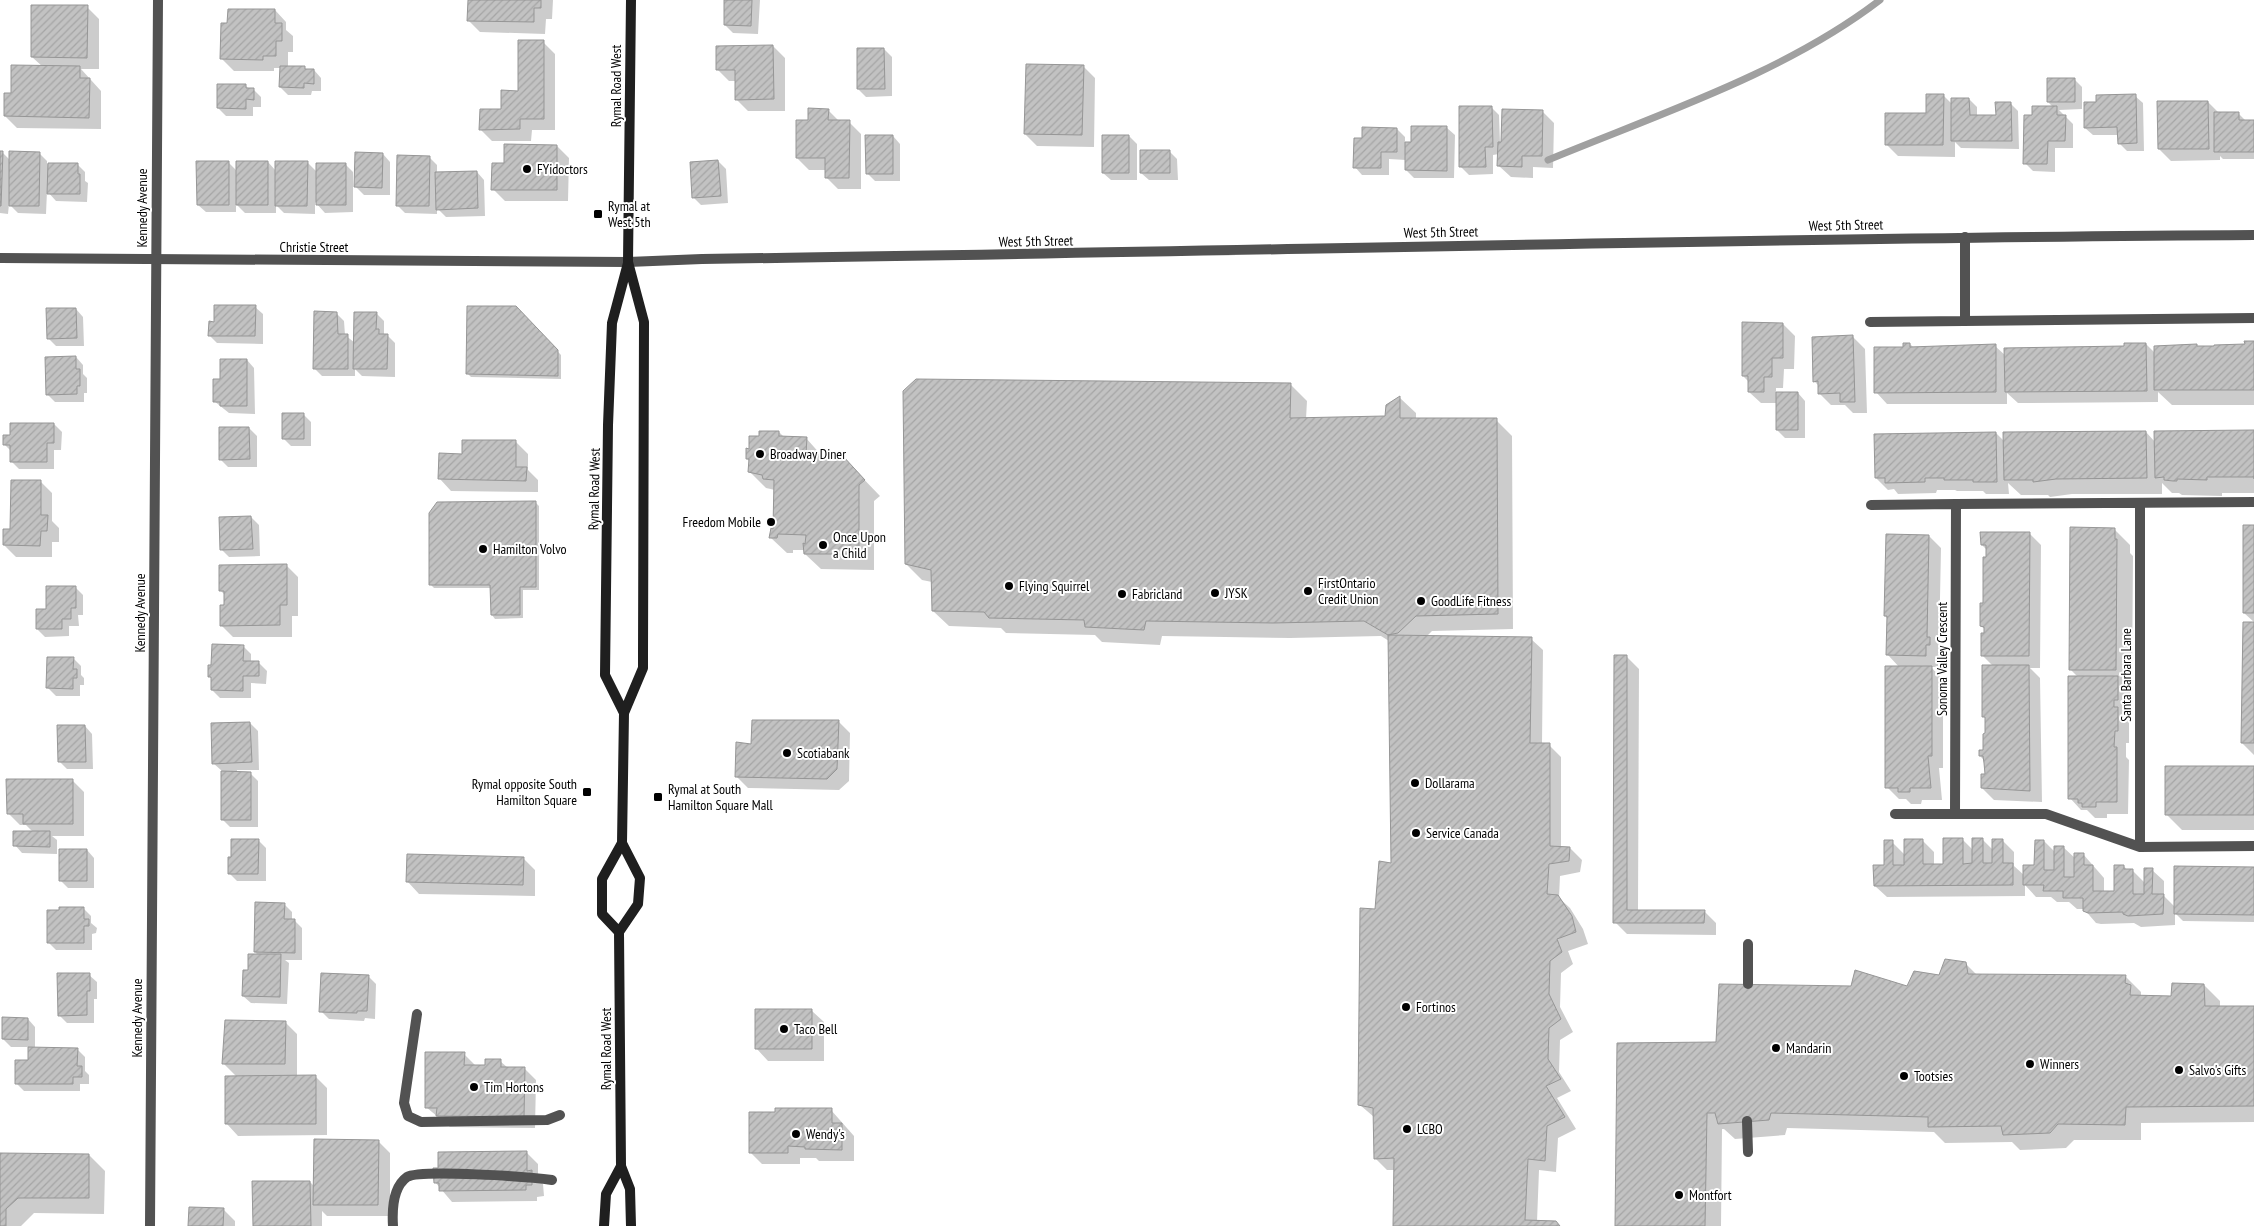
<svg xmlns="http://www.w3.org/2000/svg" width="2254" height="1226" font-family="'PT Sans Narrow',sans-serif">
<defs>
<pattern id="building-hatch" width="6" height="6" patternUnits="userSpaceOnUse" patternTransform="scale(1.25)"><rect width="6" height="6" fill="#c2c2c2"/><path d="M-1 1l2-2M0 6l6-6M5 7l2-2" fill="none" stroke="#a5a5a5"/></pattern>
</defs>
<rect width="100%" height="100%" fill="#fff"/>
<!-- shadow -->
<path fill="#0003" d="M469,0H553L552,19H546L545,34L480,32L468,20Z
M725,0H760L758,34L733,33L725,25Z
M87,7L99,19V69H81L101,91V129L17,128L5,116L12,94L43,67L32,57Z
M275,10L286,22V30L293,36V52H288V67L314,70L321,78V91H312L311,95H288L280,87L281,68H274V71H234L222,59L229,24Z
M543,42L555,54V130H532L531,141H492L480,129L502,110L519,92Z
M773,46L785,58V111H748L736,99V81H729L717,69Z
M884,49L892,57V96L866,97L858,89Z
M1083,66L1095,78L1094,147L1037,146L1025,134Z
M2074,79L2082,87V109L2059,110L2073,124V148H2055V172L2033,171L2025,163L2033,116L2054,108L2048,102Z
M246,86L249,89H253L261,97V107H253V116H226L218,108Z
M1943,95L1952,104L1969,99L1977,107V116H1997L2010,103L2018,111L2019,149L1961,148L1955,142V157L1898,156L1886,144L1927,115Z
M2135,96L2143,103L2144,151H2127L2119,143V135H2093L2085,128L2097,103Z
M2208,102L2219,113H2238L2247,122H2254V159H2223L2220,156V160L2171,161L2159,149Z
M1491,107L1499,115L1500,143L1542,111L1554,123L1553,168L1533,167V178L1511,177L1499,166V154L1493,155V174L1469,175L1461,167Z
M828,110L840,122H849L861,134V189H838L826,177L827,170H809L797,158L809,121Z
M1447,128L1455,135L1454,178H1414L1406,170V160L1389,159V175H1362L1355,167L1363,140L1397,129L1405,137V143H1412Z
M893,136L900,144V181H875L867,173Z
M1129,136L1137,144V180H1111L1103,173Z
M557,146L569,158L568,201H505L493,189L505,164Z
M1169,151L1177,159L1178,180H1149L1141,173Z
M0,152L3,153L10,160L39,153L47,161V164H77L85,172V181L88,183L87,202L56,201L47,191L46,214L18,213L9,204L8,214L0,213Z
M383,154L390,162V195H364L356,187Z
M429,157L437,165V173L477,172L484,180L485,216L446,217L437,208V214L405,213L397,205Z
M718,161L726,169L728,203L701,205L693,197Z
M228,162L237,171L268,162L276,171L307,162L317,172L345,164L353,172V212L325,213L315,202V214L284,213L276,205V213H245L236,204V212H206L198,205Z
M255,307L263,314V344L217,343L210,336L215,323Z
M515,307L561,355V379L471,377L467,373Z
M76,309L83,317L84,346H56L48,338Z
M336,313L344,321L345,335L355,343L376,313L384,321V335H387L395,343V377L362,376L355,369V376H322L314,368Z
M1783,324L1795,336L1794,369H1784L1783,388H1776V393H1798L1805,401V438H1785L1777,430V403H1761L1749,392V382L1743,376Z
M1853,337L1865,349L1867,413H1853L1845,405H1831L1819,393V386L1814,381Z
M2254,342V405H2172L2158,392V402L2018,403L2007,393V404H1887L1876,392L1904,348L1910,344L1914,348L1995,346L2006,356L2055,350L2056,347H2125L2146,344L2156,354L2198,348L2246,345Z
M76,357L83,365V374L87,378V393H84V402H55L47,394Z
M247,360L254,368L255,414L229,413L214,401L221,381Z
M1291,385L1307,401L1306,419L1386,417L1387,406L1400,398L1416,413V419L1496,420L1512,436L1513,629L1432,631L1426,637L1531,639L1543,650L1542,744L1549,745L1561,757V847L1570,848L1582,860L1580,872L1560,876L1559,898L1570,908L1583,929L1588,944L1568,951L1573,964L1561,973L1560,1007L1573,1032L1560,1040L1559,1072L1571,1091L1557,1098L1576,1129L1558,1138L1556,1172L1539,1170L1537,1222L1559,1226H1394L1395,1170H1387L1375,1158L1374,1117L1360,1105L1376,910L1393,864L1389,641L1381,636L1290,638L1162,636L1160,645L1102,642L1095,635L1006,633L1001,628L949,626L933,611L932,582L922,580L906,564Z
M304,415L311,422V446H291L283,438Z
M54,424L62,432L61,450H54V469H19L11,461V451L4,444Z
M249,428L257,436V467H228L220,459Z
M2254,431V493H2222V496L2182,495L2179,493H2172L2162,483V494H2072L2050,497L2048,495H2021L2008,483L2009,494H1986L1983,491H1957L1955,490H1937L1936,493L1898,494L1894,489L1888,490L1876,478L1996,433L2005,442L2146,432L2155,442Z
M779,432L784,437L806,438L822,456L855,470L880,496L874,501V570L821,569L805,554V550H793V553H787L771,538L774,530L775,490L766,488L750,472V462L747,459L760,437Z
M516,442L528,454V470L538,480V492L451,491L440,479L463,455Z
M40,481L52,493V521L59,528V542H52V557H16L4,545Z
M536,503L539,506V590H523V618L495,619L492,615V588H434L430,584Z
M251,517L259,525L260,556L229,557L221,549Z
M2254,527V622L2244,613Z
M2114,529L2130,545V553L2133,556L2132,685H2126L2130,690V712H2125V716L2129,720V743H2126V757L2129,760L2128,814H2107V818H2095L2087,810H2081L2070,798L2079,678L2070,669Z
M2029,533L2041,545L2040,668H2030L2040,678L2042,802L1994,800L1982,788L1986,776L1985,761L1980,756L1984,751L1987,719L1983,716L1993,666L1982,655L1986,634V630L1981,626L1987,550L1982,545Z
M1929,536L1941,548L1939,647L1942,650L1941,657H1938V667H1931L1943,680V768H1939L1942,800H1922L1921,804H1911L1906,799H1899L1887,787L1900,668L1888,655V619L1885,616Z
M286,565L298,577V616H292V637H233L221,625L225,595L220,590Z
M75,587L83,595V615H78L79,626H69V636L45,637L37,629L47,610Z
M2254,623V755L2242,743Z
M243,646L251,654V662L259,663L267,671L266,684L251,683V698H220L212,690L213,680L209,676Z
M1627,657L1639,669L1638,911H1704L1716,923V935L1627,934L1615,922Z
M73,658L81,666V675L84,678V685H80V696H56L48,688Z
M838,721L850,733L849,781L839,790L748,788L736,776L752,746Z
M250,723L258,731L259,770H237V773H250L258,781V827H230L222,819V771L213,763Z
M85,726L92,734L93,769H67L59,761Z
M2254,768V830H2182L2166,814Z
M72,780L84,792V836H52L57,840V854L22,853L15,845L33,832L26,825H20L8,813Z
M1962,839L1974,851L1982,839L1993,850L2002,840L2014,852V866L2025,876L2035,866L2044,841L2056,853L2063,847L2076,859L2083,854L2104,878V892H2115L2124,866L2127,870H2132L2145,883L2152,870L2164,881V896L2175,907L2254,869V922L2183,921L2175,913V925L2141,927L2134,923L2101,924L2096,923L2084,909H2077L2069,902H2057L2051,897H2036L2025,885V896L1887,897L1875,886L1886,866L1892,842L1905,855L1922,840L1934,852V865H1945Z
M258,840L266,848V881H237L229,873Z
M87,850L94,858V888H68L60,880Z
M523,858L535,870V896L419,894L408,882Z
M284,904L292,912V921H295L302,928V960H285L289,963L287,1004L251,1003L243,996L258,955L255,952Z
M83,908L91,916V923L97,928L96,933L92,934V950H56L48,942Z
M1965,963L1978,976H2125L2141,992V996L2172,997L2204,985L2220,1001V1007H2254V1122L2141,1123V1140H2074L2066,1148L2020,1150L2012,1142L1945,1143L1934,1132L1787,1128L1785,1135L1735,1139L1724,1129H1722L1721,1226H1616L1718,1043L1907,988L1940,976Z
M89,975L97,982V999H94V1023H67L59,1015Z
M368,976L376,984L375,1019L365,1018L364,1021L329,1019L321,1011Z
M812,1011L824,1022V1061H768L757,1049Z
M28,1019L35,1027V1049H77L85,1057V1071L89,1075V1084H80V1091H24L16,1083L29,1061V1047H11L3,1039Z
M285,1022L297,1034V1077L315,1076L327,1088V1135L238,1136L227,1124L237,1077L223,1063Z
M464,1054L476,1066L487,1067L500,1061L508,1068H524L536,1080L535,1128L450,1127L426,1107Z
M831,1110L854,1136V1161H819L816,1158H800V1164H762L750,1152L776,1113Z
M378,1141L390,1153V1216H327L322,1211V1226H254L310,1182L315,1187Z
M526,1152L538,1164V1178L543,1184L544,1196L537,1197V1201L452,1202L435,1182Z
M0,1155H89L105,1171L104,1214L34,1213L21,1226H0Z
M223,1209L235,1221V1226H189Z"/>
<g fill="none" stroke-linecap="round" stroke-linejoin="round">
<!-- stream -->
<path stroke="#a0a0a0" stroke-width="7" d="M1548,160C1659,114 1785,73 1880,0"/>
</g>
<!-- building -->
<path fill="url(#building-hatch)" stroke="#969696" d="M468,0H541V8H534V22L467,21Z
M724,0H752L751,26L724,25Z
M31,5H88L87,58L31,57Z
M228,9H275V23H282V41H276V56H263V60L220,59L221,23H227Z
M518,40H544V119H520V129L479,130L480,109H501V90L518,91Z
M773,45L774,99L735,100V70H716V46Z
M857,48H884L885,89H857Z
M1026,64L1084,65L1082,135L1024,134Z
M11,65L80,66V78H90L89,118L4,116V93H11Z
M280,66H305V69H314V84L304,83V88L279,87Z
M2047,78H2075V102H2047Z
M217,84H246V88H254V100L246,99V109L217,108Z
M1926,94H1944L1943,145H1885V113H1926Z
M2136,94L2137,143L2118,144L2117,127L2084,128V102H2096V95Z
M1951,98H1969L1970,115H1996L1995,102H2011L2012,141H1951Z
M2157,101H2208L2209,149H2158Z
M1459,106H1492L1493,147H1485L1486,167H1459Z
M2032,106H2057V115H2066L2065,141H2048L2047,164H2023L2024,115H2032Z
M808,108L829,109L828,120H850L849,178H825V158H796V120H808Z
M1502,109L1543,110L1542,156H1522V167L1497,166L1498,142H1501Z
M2214,112H2239V120H2254V152H2214Z
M1411,126H1447V171L1405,170V142H1411Z
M1362,127L1397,128V152H1381V168H1353L1354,138H1362Z
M865,135H893V174H866Z
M1102,135H1129V173H1102Z
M504,144L557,145V190H491L492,163H504Z
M1140,150H1170V173H1140Z
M0,151H3L1,206H0Z
M9,151L40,152L39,206H9Z
M355,152L383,153L382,188L354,187Z
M397,155L430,156L429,206H396Z
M718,160L721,196L692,198L690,162Z
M196,161H229V205H197Z
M236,161H268V205H236Z
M275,161H308L307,206H275Z
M48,163H78V174H80V194H47Z
M316,163H346V205H316Z
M477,171L478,208L436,210L435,172Z
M214,305H256L255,336H208L209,321L214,322Z
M467,306H516L558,350V376L466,374Z
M46,308H76L77,338L47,339Z
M314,311L337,312L338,334H348V369H313Z
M354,312H377L376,329H379V334H388L387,369H353Z
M1742,322L1783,323V358H1772V377H1764V392H1748V376H1742Z
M1853,335L1855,402H1840V393L1818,394V381L1813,382L1812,337Z
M2244,341H2254V390H2154V346L2197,344V346H2214V345L2245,344Z
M1903,343H1910V347L1996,344V392L1874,393V347H1903Z
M2124,343H2146L2147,391L2005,392L2004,348L2124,346Z
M76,356V369H80V386H77V394L46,395L45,357Z
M220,359H247V406H220V402H213V379H220Z
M916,379L1291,383L1290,418L1385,416L1386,405L1400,396V418H1497L1498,614L1416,616L1398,633L1388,635L1364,621L1273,623L1146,621L1144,630L1085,627L1084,620L989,618L984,612L932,611L931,570L905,564L903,391Z
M1776,392H1798V430H1776Z
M282,413H304V439H282Z
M10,423H54V443H47V462H10V445H3V435H10Z
M219,427H249L250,459L219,460Z
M2254,430V479V477H2207V480L2177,479V481H2173L2164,480V477L2155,478L2154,431Z
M759,431H779V436L807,437L806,454L842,455L865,480L859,485V554H804L803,543L805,544L806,535L778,534L777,538H769L771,528L773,529L774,480L763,479L762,475L748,472L749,459H746V448L749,449V436H759Z
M2146,431L2147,478L2056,479L2033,482V480H2004L2003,432Z
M1996,432L1997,482H1973V480H1944V478H1925V482L1885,483V478H1875L1874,434Z
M462,440H516V467H527L526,481L438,479L439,453L462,454Z
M11,480H41V515H48L47,531H41L40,546L3,545V529H10Z
M536,501V587H520V615H491L490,585H429V513L437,502Z
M251,516L253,549L220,550L219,517Z
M2243,525H2254V613H2243Z
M2070,527L2115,528V539H2117L2116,670H2069Z
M1980,532H2030L2029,656H1981V633H1984V627L1980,626V603H1983V557H1986V545H1981Z
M1886,534L1929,535L1927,637H1930V645H1926V656L1886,655L1887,616H1884Z
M287,564V605H280V625L220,626V605H224V591H219V565Z
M46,586H76V608H71V619H62V629H36V609H46Z
M2243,622H2254V743H2241Z
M1388,635L1532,637L1530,743H1550V846L1570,847L1569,861L1549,864L1547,894L1558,895L1572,916L1576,932L1557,939L1562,952L1550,961L1549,994L1561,1019L1549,1028L1548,1059L1561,1079L1546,1086L1565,1117L1547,1126L1545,1161L1528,1159L1525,1220L1556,1221L1560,1226H1393L1394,1158L1374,1159L1373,1108L1358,1105L1360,908L1375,909L1379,861L1391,863Z
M212,644L244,645L243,661H259V676H243V691L211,690V677H208V665H211Z
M1614,655H1627V910H1705L1704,923H1613Z
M47,657H74L73,669H77V678H73V689L46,688Z
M1982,665H2029L2030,791L1981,788V774H1985L1984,763L1983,756H1979V750H1983V734L1985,733V717H1982Z
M1885,666H1932V756H1928L1931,788H1910V792H1898V788H1885Z
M2068,676H2118V700H2114V707H2118V731H2115L2114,747H2117V802H2096V807H2082V803H2078V799H2068Z
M752,720H839L837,769L827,779L735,777L736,742L751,744Z
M250,722L252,762L212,764L211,723Z
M57,725H85L86,762H58Z
M2165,766H2254V815H2165Z
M221,771L251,772V820H221Z
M6,779H73V824H23V814H7Z
M13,831H50V847L13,846Z
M1943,838H1963V864L1972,863V838H1983V863H1992V839H2003V863H2013V885L1874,886L1873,865H1884V840H1893V865H1904V839H1923V864H1943Z
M231,839H259L258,874H228V857H231Z
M2035,840H2044V870H2054V846H2064V877H2074V853H2084V865H2093V891H2114V865H2124V869H2133V894H2144V868H2153L2152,894H2164L2163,914L2128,916L2123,914V912L2088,913L2083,911V898H2063V891H2043L2044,885H2023V865H2034Z
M59,849H87V881H59Z
M407,854L524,857L523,885L406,882Z
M2174,866L2254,867V915L2174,914Z
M255,902L285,903L284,919H295V953L254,952Z
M59,907H84V919H89V926H84V943H47V910H59Z
M248,954H281L280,997L242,996L243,970H248Z
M1945,959L1966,962L1968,974L2126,975L2125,983L2131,985L2130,995L2171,996L2172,983L2204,984L2205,1006H2254V1106L2126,1107L2125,1125L2058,1124L2050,1133L2003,1135L2001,1126L1928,1127V1117L1771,1113L1769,1120L1718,1124L1715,1113H1707L1705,1226H1615L1617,1043L1716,1042L1719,984L1851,986L1855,970L1907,986L1914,971L1939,975Z
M57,973H90V991H87V1015L58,1016Z
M321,973L369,975L367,1011H357V1013L319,1012Z
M755,1009H812V1049H755Z
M2,1017L28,1018V1040L2,1039Z
M225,1020L286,1021L285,1064H222Z
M28,1047L78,1048L77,1066H82V1077H73V1084H15V1060H28Z
M425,1052H465L464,1065H485V1059H501V1067H525L524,1117L436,1116L437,1108H425Z
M316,1075V1124H225V1076Z
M775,1108H832V1123H842V1150L805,1149V1147L788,1146V1153H749V1112H775Z
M314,1139L379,1140L378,1205H313Z
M527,1151V1171L532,1170V1185H526V1190L439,1191V1183H434L433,1168H438V1152Z
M0,1153L89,1154V1198H18L6,1209V1226H0Z
M252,1181H310L311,1226H253Z
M189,1207L224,1208L223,1226H188Z"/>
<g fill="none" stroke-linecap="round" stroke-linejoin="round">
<!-- service -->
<path stroke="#525252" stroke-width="10" d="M1965,237V321
M1870,322L2254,318
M1748,984V944
M417,1014L404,1103L408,1116L421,1122L547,1120L560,1115
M1747,1121L1748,1152
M393,1226C392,1210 393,1187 407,1177C420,1169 531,1177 552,1180"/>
<!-- minor -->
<path stroke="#525252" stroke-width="10" d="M1871,505L1956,504
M1895,814H2046L2140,847L2254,846
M1955,814L1956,504L2254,502
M2140,847V503
M150,1226L158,0"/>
<!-- tertiary -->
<path stroke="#525252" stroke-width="10" d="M0,258L628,262L702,259C1219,252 1737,238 2254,235"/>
<!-- secondary -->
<path stroke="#1f1f1f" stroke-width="10" d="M624,713L605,675L608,425L612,323L628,263
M619,932L602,914V879L622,843
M604,1226L606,1194L621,1166
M631,1226L630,1189L621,1166L619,932L638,904L640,878L622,843L624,713L643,668V653L644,322L628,262L631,0"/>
</g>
<!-- markers -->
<g fill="#000" stroke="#fff" stroke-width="2">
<circle cx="527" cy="169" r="5"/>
<rect x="593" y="209" width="10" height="10" rx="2.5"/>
<circle cx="760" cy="454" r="5"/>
<circle cx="771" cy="522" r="5"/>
<circle cx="823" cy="545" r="5"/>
<circle cx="483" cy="549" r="5"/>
<circle cx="1009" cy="586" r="5"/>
<circle cx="1308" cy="591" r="5"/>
<circle cx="1215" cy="593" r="5"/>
<circle cx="1122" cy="594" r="5"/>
<circle cx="1421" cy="601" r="5"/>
<circle cx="787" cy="753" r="5"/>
<circle cx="1415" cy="783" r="5"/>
<rect x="582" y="787" width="10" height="10" rx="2.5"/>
<rect x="653" y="792" width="10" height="10" rx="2.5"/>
<circle cx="1416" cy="833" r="5"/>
<circle cx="1406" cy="1007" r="5"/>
<circle cx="784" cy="1029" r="5"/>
<circle cx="1776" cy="1048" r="5"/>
<circle cx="2030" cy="1064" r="5"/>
<circle cx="2179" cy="1070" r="5"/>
<circle cx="1904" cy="1076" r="5"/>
<circle cx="474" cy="1087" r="5"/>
<circle cx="1407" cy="1129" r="5"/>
<circle cx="796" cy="1134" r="5"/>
<circle cx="1679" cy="1195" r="5"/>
</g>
<g text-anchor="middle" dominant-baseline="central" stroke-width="4" stroke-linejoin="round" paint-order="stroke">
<!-- street labels -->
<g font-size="14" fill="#000" stroke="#fff">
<text transform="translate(616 86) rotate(-90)">Rymal Road West</text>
<text transform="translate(142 208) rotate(-90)">Kennedy Avenue</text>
<text transform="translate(1846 225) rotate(-1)">West 5th Street</text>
<text transform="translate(1441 232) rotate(-1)">West 5th Street</text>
<text transform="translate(1036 241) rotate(-1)">West 5th Street</text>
<text x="314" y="247">Christie Street</text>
<text transform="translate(594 489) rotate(-89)">Rymal Road West</text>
<text transform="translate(140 613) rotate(-90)">Kennedy Avenue</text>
<text transform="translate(1942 659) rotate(-90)">Sonoma Valley Crescent</text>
<text transform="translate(2126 675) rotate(-90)">Santa Barbara Lane</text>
<text transform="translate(137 1018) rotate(-90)">Kennedy Avenue</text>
<text transform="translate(606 1049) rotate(-90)">Rymal Road West</text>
</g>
<!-- poi labels -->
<g font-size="14" fill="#000" stroke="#fff" text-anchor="start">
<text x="537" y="169">FYidoctors</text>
<text x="608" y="206">Rymal at<tspan x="608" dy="16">West 5th</tspan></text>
<text x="770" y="454">Broadway Diner</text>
<text x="761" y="522" text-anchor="end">Freedom Mobile</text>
<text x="833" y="537">Once Upon<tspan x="833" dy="16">a Child</tspan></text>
<text x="493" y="549">Hamilton Volvo</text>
<text x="1318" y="583">FirstOntario<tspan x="1318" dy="16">Credit Union</tspan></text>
<text x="1019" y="586">Flying Squirrel</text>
<text x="1225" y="593">JYSK</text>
<text x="1132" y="594">Fabricland</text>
<text x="1431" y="601">GoodLife Fitness</text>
<text x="797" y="753">Scotiabank</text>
<text x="1425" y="783">Dollarama</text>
<text x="577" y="784" text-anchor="end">Rymal opposite South<tspan x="577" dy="16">Hamilton Square</tspan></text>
<text x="668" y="789">Rymal at South<tspan x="668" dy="16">Hamilton Square Mall</tspan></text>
<text x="1426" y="833">Service Canada</text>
<text x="1416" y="1007">Fortinos</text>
<text x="794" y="1029">Taco Bell</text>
<text x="1786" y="1048">Mandarin</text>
<text x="2040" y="1064">Winners</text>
<text x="2189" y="1070">Salvo's Gifts</text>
<text x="1914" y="1076">Tootsies</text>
<text x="484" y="1087">Tim Hortons</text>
<text x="1417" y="1129">LCBO</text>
<text x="806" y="1134">Wendy's</text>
<text x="1689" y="1195">Montfort</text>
</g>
</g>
</svg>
